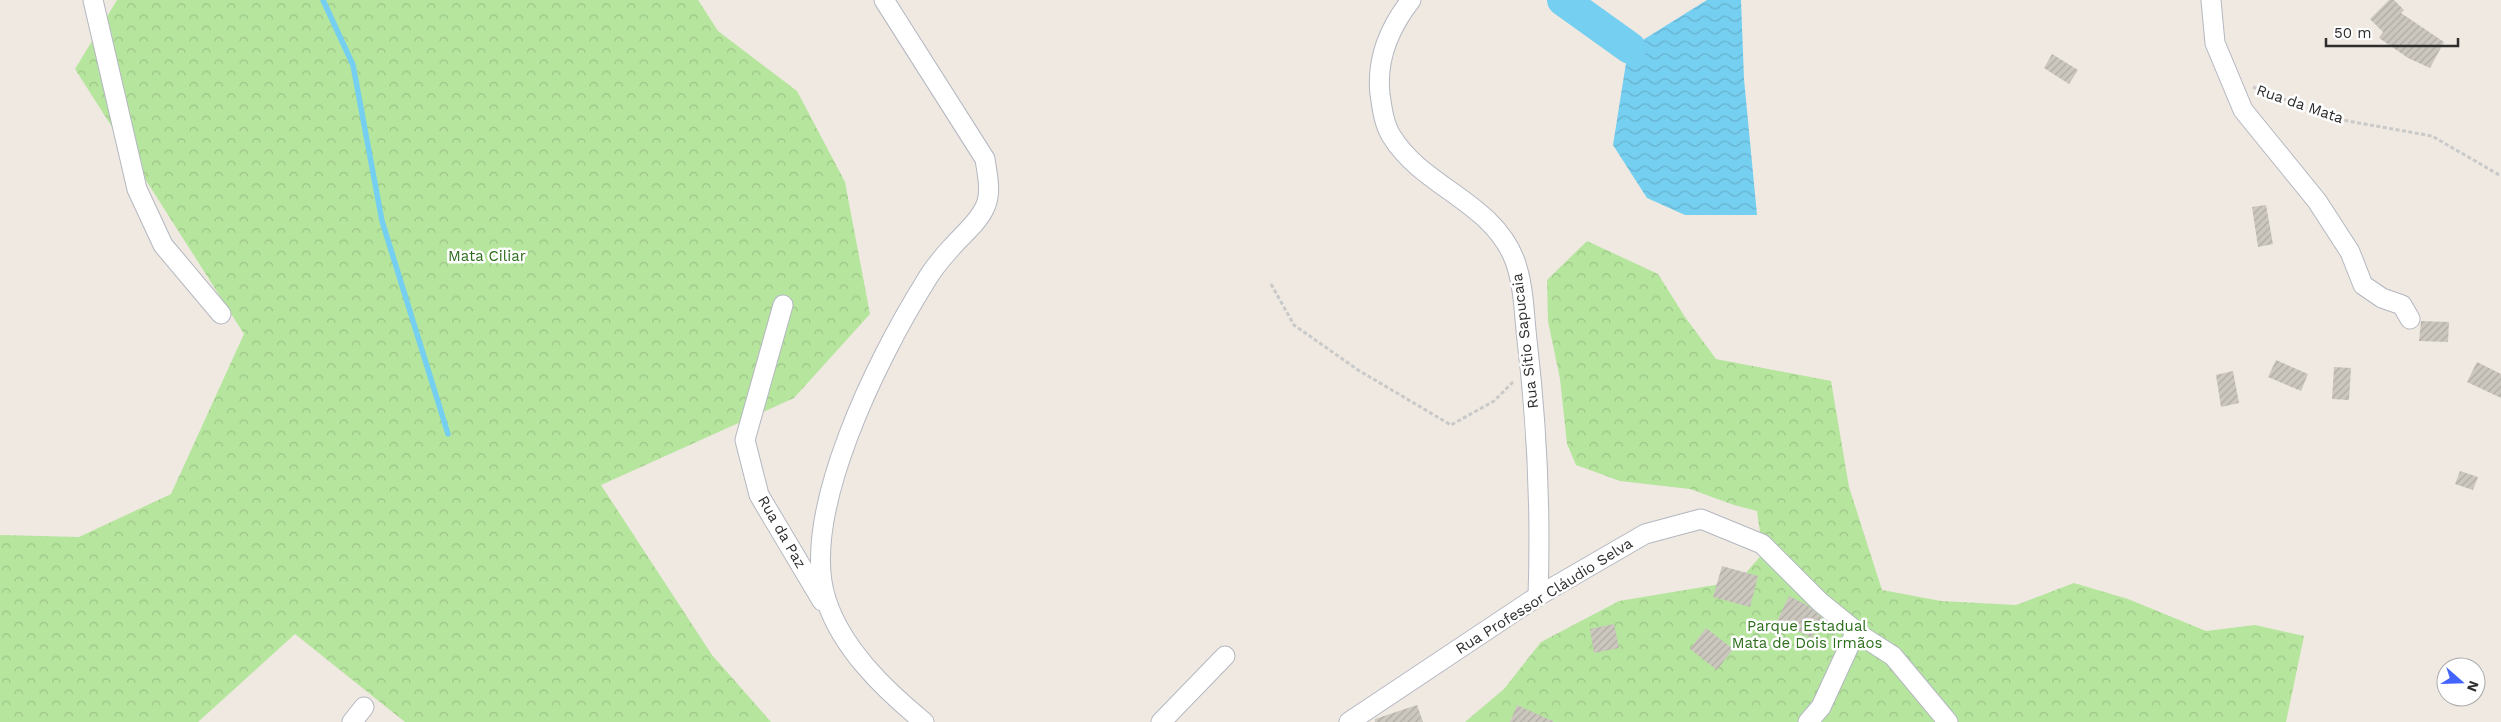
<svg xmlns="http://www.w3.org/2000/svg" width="2501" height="722" font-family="'Work Sans',sans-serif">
<defs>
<pattern id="forest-crowns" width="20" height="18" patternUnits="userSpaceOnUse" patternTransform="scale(1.25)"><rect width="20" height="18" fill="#b6e59e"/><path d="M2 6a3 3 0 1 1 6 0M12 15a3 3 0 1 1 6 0" fill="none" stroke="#9dc588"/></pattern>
<pattern id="water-waves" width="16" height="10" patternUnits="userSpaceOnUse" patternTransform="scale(1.25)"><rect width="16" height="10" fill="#75cff0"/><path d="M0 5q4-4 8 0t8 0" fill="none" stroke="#66b2ce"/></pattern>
<pattern id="building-hatch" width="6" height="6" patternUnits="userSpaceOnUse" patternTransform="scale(1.25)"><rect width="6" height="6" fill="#cbc7bf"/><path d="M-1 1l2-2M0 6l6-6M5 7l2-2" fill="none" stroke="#afaba4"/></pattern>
</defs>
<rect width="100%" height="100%" fill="#efe9e1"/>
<!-- forest -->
<path fill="url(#forest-crowns)" d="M117,0H698L718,31L797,91L845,182L870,314L794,398L601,485L712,655L771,722H405L295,634L198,722H0V535L79,537L171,494L244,334L75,69Z
M1587,241L1658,274L1685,317L1716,359L1831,381L1849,487L1882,590L1941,601L2016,605L2074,583L2128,599L2206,631L2255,625L2304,636L2286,722H1465L1504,689L1541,642L1619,601L1739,581L1763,553L1757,511L1734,505L1690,489L1620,481L1576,465L1567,444L1560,379L1548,321L1547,280Z"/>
<!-- water -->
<path fill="url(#water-waves)" d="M1707,0H1741L1744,79L1757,215H1685L1647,198L1613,145L1626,63L1630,48Z"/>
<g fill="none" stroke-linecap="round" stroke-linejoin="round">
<!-- stream -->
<path stroke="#75cff0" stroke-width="5.5" d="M323,0L353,65L382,221L448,434"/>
<!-- river -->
<path stroke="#75cff0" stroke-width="32" d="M1563,0L1630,48"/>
</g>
<!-- building -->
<path fill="url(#building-hatch)" d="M2389,0H2394L2404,10L2401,13L2444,42L2430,68L2408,58L2379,38L2383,32L2370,19Z
M2052,54L2078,70L2069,84L2044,68Z
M2266,205L2273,244L2258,247L2252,207Z
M2421,321L2449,322L2448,342L2419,341Z
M2276,360L2308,374L2301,391L2268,377Z
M2477,362L2501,374V398L2467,382Z
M2334,367L2351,368L2349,400L2332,399Z
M2233,371L2239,403L2221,407L2216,375Z
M2460,471L2478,477L2473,490L2455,484Z
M1722,566L1758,576L1750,607L1713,597Z
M1789,596L1807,605L1822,618L1812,638L1777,621Z
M1614,624L1619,648L1594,653L1590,629Z
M1706,628L1733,649L1717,670L1690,649Z
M1417,705L1423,722H1375V719Z
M1517,705L1555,722H1510Z"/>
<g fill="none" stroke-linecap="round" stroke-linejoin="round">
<!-- street casing -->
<g stroke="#b4b7c1" stroke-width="21">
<path id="street" d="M93,0L137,189L163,245L221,314
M884,0L985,159C987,174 992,192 985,207C978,223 962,235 951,248C941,259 931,271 924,284C879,356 799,514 826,599C841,648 885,690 924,722
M1411,0C1390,27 1376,58 1380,94C1382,108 1384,125 1392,137C1424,188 1493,202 1515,261C1524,286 1524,314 1527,340C1537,425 1541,510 1538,596
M2211,0L2215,43L2243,110L2317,201L2350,252L2363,285L2382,298L2402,305L2410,319
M783,305L745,440L759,495L822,601
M352,722L364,707
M1161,722L1225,656
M1349,722L1538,596L1645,534L1701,519L1762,544L1820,602L1862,636L1893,656L1948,722
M1808,722L1821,707L1856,631"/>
</g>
<!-- path -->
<path stroke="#c9c9c9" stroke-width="3" stroke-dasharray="4 2.5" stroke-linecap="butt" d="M2253,87L2331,118L2432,136L2501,176
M1271,284L1294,325L1358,370L1451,425L1494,401L1514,381"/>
<!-- street -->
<use href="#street" stroke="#fff" stroke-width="19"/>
</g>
<g text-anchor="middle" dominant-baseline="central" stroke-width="5" stroke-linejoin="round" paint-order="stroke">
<!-- street labels -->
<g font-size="15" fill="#2e2e2e" stroke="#fff">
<text transform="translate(2300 104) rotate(19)">Rua da Mata</text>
<text transform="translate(1525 341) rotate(-97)">Rua Sítio Sapucaia</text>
<text transform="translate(782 532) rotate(60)">Rua da Paz</text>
<text transform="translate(1544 596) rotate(-32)">Rua Professor Cláudio Selva</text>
</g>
<!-- park labels -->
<g font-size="15" fill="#2c6e1b" stroke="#fff">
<text x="487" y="256">Mata Ciliar</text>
<text x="1807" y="626">Parque Estadual<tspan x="1807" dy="17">Mata de Dois Irmãos</tspan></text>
</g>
</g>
<!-- north arrow -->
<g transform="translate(2461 682) rotate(110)"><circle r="24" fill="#ffffff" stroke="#ababab"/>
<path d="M0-4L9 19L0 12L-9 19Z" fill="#4264fb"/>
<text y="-8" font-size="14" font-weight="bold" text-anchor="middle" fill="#2e2e2e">N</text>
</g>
<!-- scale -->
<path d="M2326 38v8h132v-8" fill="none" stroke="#2e2e2e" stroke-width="2.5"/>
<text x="2334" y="38" font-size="15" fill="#2e2e2e" stroke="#ffffff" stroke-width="4" paint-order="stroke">50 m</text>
</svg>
